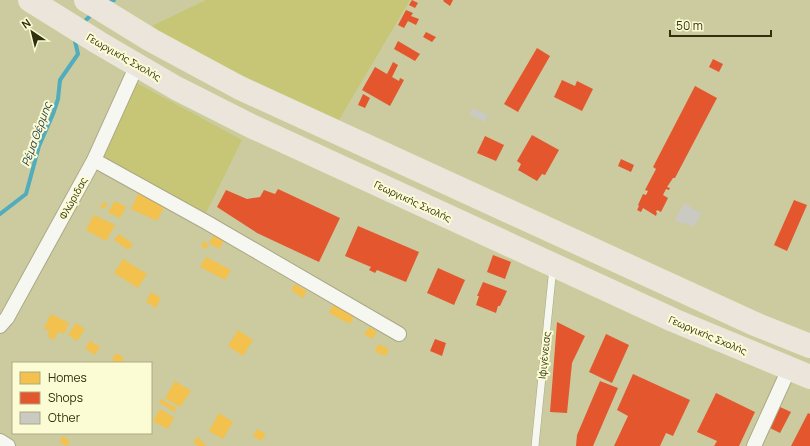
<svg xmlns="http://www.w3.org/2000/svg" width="810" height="446" font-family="Manrope,sans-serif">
<rect width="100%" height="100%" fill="#cbcb9f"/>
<!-- green -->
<path fill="#c7c676" d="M206,0H410L339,120C275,90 210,63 150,27Z
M135,82L242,140L204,217L99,159Z"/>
<!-- homes -->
<path fill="#f2c14e" d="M139,192L165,205L157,221L131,209Z
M115,201L126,207L120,218L108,212Z
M105,202L108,205L102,209L100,206Z
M94,215L115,225L106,241L86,230Z
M119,234L133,244L128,250L114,240Z
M214,235L224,241L219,249L209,243Z
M204,241L209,245L205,249L201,245Z
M206,257L231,270L225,280L200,267Z
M123,259L147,274L138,288L114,273Z
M295,284L307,291L303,298L291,290Z
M151,292L161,298L156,308L146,302Z
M334,303L355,314L350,324L329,313Z
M51,314L69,323L64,334L59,331L54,340L47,336L50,332L44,328Z
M76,323L85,329L77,341L68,335Z
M369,327L377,332L372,339L364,334Z
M238,330L253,340L243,356L228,346Z
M90,341L100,347L95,355L85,348Z
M378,344L389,349L386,356L375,352Z
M116,353L124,358L121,363H117L112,360Z
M175,381L191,391L180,407L165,398Z
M161,399L177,408L174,412L159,402Z
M160,409L174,417L168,429L153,421Z
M219,413L233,422L223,439L209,431Z
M257,429L266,434L261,441L253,436Z
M63,436L70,441L67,446L59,442Z
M198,437L206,445L205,446H198L193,441Z"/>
<!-- shops -->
<path fill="#e4572e" d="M412,0L418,3L415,8L409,5Z
M444,0H453L450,6L443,1Z
M406,10L413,13L411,16L419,19L416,25L408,21L404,28L398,25Z
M426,32L436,37L432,42L423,37Z
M398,41L420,54L415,61L394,49Z
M537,48L550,56L518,112L504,104Z
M713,59L723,64L719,72L709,67Z
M393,62L398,65L392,77L399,81L400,78L404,80L390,106L362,90L375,67L387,74Z
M562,80L575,86L577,81L593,89L582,111L554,97Z
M695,86L717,98L675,178H673L667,187L670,188L669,190L666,189L663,195L668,198L661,212L657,210L656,212L657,213L656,216L643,208L641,212L637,210L639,206L638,205L643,194L646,195L648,191L645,190L656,169L653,167Z
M363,94L370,98L365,108L358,105Z
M532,135L559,150L545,175L542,174L537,181L518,170L521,164L517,161Z
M485,136L504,145L496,161L477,153Z
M621,159L634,165L631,172L618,166Z
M278,189L340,218L319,262L257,233L217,207L226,190L247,199L260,197L264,190L275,194Z
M794,200L807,205L787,251L774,245Z
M358,226L419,252L406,282L377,270L375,273L369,270L371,267L345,256Z
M493,255L511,262L505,279L487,272Z
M438,268L465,280L454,305L427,293Z
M483,282L507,291L500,306H498L496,313L476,305L479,296H477Z
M557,322L585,336L572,363L567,413L550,412Z
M606,334L629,345L612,383L589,372Z
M435,339L446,343L442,356L430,351Z
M633,374L690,400L673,436L666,433L660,446H614L628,416L617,410Z
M600,381L618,388L593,446H576L577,435Z
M716,393L755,412L739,446H714L717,441L697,432Z
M780,407L791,412L780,433L770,428Z
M808,413L810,414V446H791Z"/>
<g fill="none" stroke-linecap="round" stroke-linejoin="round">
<!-- stream -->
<path stroke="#51acbd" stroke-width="4" d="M104,2L114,0
M81,25L93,13
M0,214L26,194L39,146L53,114L58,99L60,80L78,54L75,41L76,37"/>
</g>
<!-- building -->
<path fill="#cac9c2" d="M473,108L488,115L485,122L469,114Z
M684,203L697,211V212L699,213L700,211L702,212L694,227L687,223L686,225L675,220Z"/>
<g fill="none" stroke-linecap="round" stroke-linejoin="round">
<!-- lane casing -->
<g stroke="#a9a885" stroke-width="8">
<path id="lane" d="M535,446L553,267"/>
</g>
<!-- street casing -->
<g stroke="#a9a885" stroke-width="16">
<path id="street" d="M94,160L206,222L399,334
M0,326L7,318L94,160L137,65
M0,441L8,446
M754,446L789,369"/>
</g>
<!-- primary casing -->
<g stroke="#e8e8d4" stroke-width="24">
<path id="primary" d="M30,0L99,43L176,88L251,126L673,320L810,377
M86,0L151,40L240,88L755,324L810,346"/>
</g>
<!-- lane -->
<use href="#lane" stroke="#f7f7f1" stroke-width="7"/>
<!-- street -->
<use href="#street" stroke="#f7f7f1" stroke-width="14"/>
<!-- primary -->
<use href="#primary" stroke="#ebe5db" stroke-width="22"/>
</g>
<g text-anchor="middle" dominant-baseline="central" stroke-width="4" stroke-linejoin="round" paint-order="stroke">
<!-- street labels -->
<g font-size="10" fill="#31300e" stroke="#fcfcd4">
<text transform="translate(124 57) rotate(30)">Γεωργικής Σχολής</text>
<text transform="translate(73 198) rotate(-61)">Φλώριδας</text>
<text transform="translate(413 201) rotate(25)">Γεωργικής Σχολής</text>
<text transform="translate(708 335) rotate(23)">Γεωργικής Σχολής</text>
<text transform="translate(544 355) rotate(-84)">Ιφιγένειας</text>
</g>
<!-- water labels -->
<g font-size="11" font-style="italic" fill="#27404b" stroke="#fcfcd4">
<text transform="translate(36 134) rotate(-70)">Ρέμα Θέρμης</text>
</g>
</g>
<!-- legend -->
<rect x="12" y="362" width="140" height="72" fill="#fcfcd4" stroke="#abaa85"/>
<rect x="20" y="372" width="20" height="12" fill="#f2c14e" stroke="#abaa85"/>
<text x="48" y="382" font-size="12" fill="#31300e">Homes</text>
<rect x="20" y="392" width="20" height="12" fill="#e4572e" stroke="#abaa85"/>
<text x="48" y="402" font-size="12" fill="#31300e">Shops</text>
<rect x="20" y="412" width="20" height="12" fill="#cac9c2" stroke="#abaa85"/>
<text x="48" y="422" font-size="12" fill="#31300e">Other</text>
<!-- north arrow -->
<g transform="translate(32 32) rotate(325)" stroke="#fcfcd4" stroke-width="3" paint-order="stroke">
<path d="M0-3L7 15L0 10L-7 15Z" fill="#31300e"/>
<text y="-6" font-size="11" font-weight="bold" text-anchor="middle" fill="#31300e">N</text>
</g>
<!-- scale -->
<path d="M670 30v6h101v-6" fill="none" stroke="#31300e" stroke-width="2"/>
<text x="676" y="30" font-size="12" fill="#31300e" stroke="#fcfcd4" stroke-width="3" paint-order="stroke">50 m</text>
</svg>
